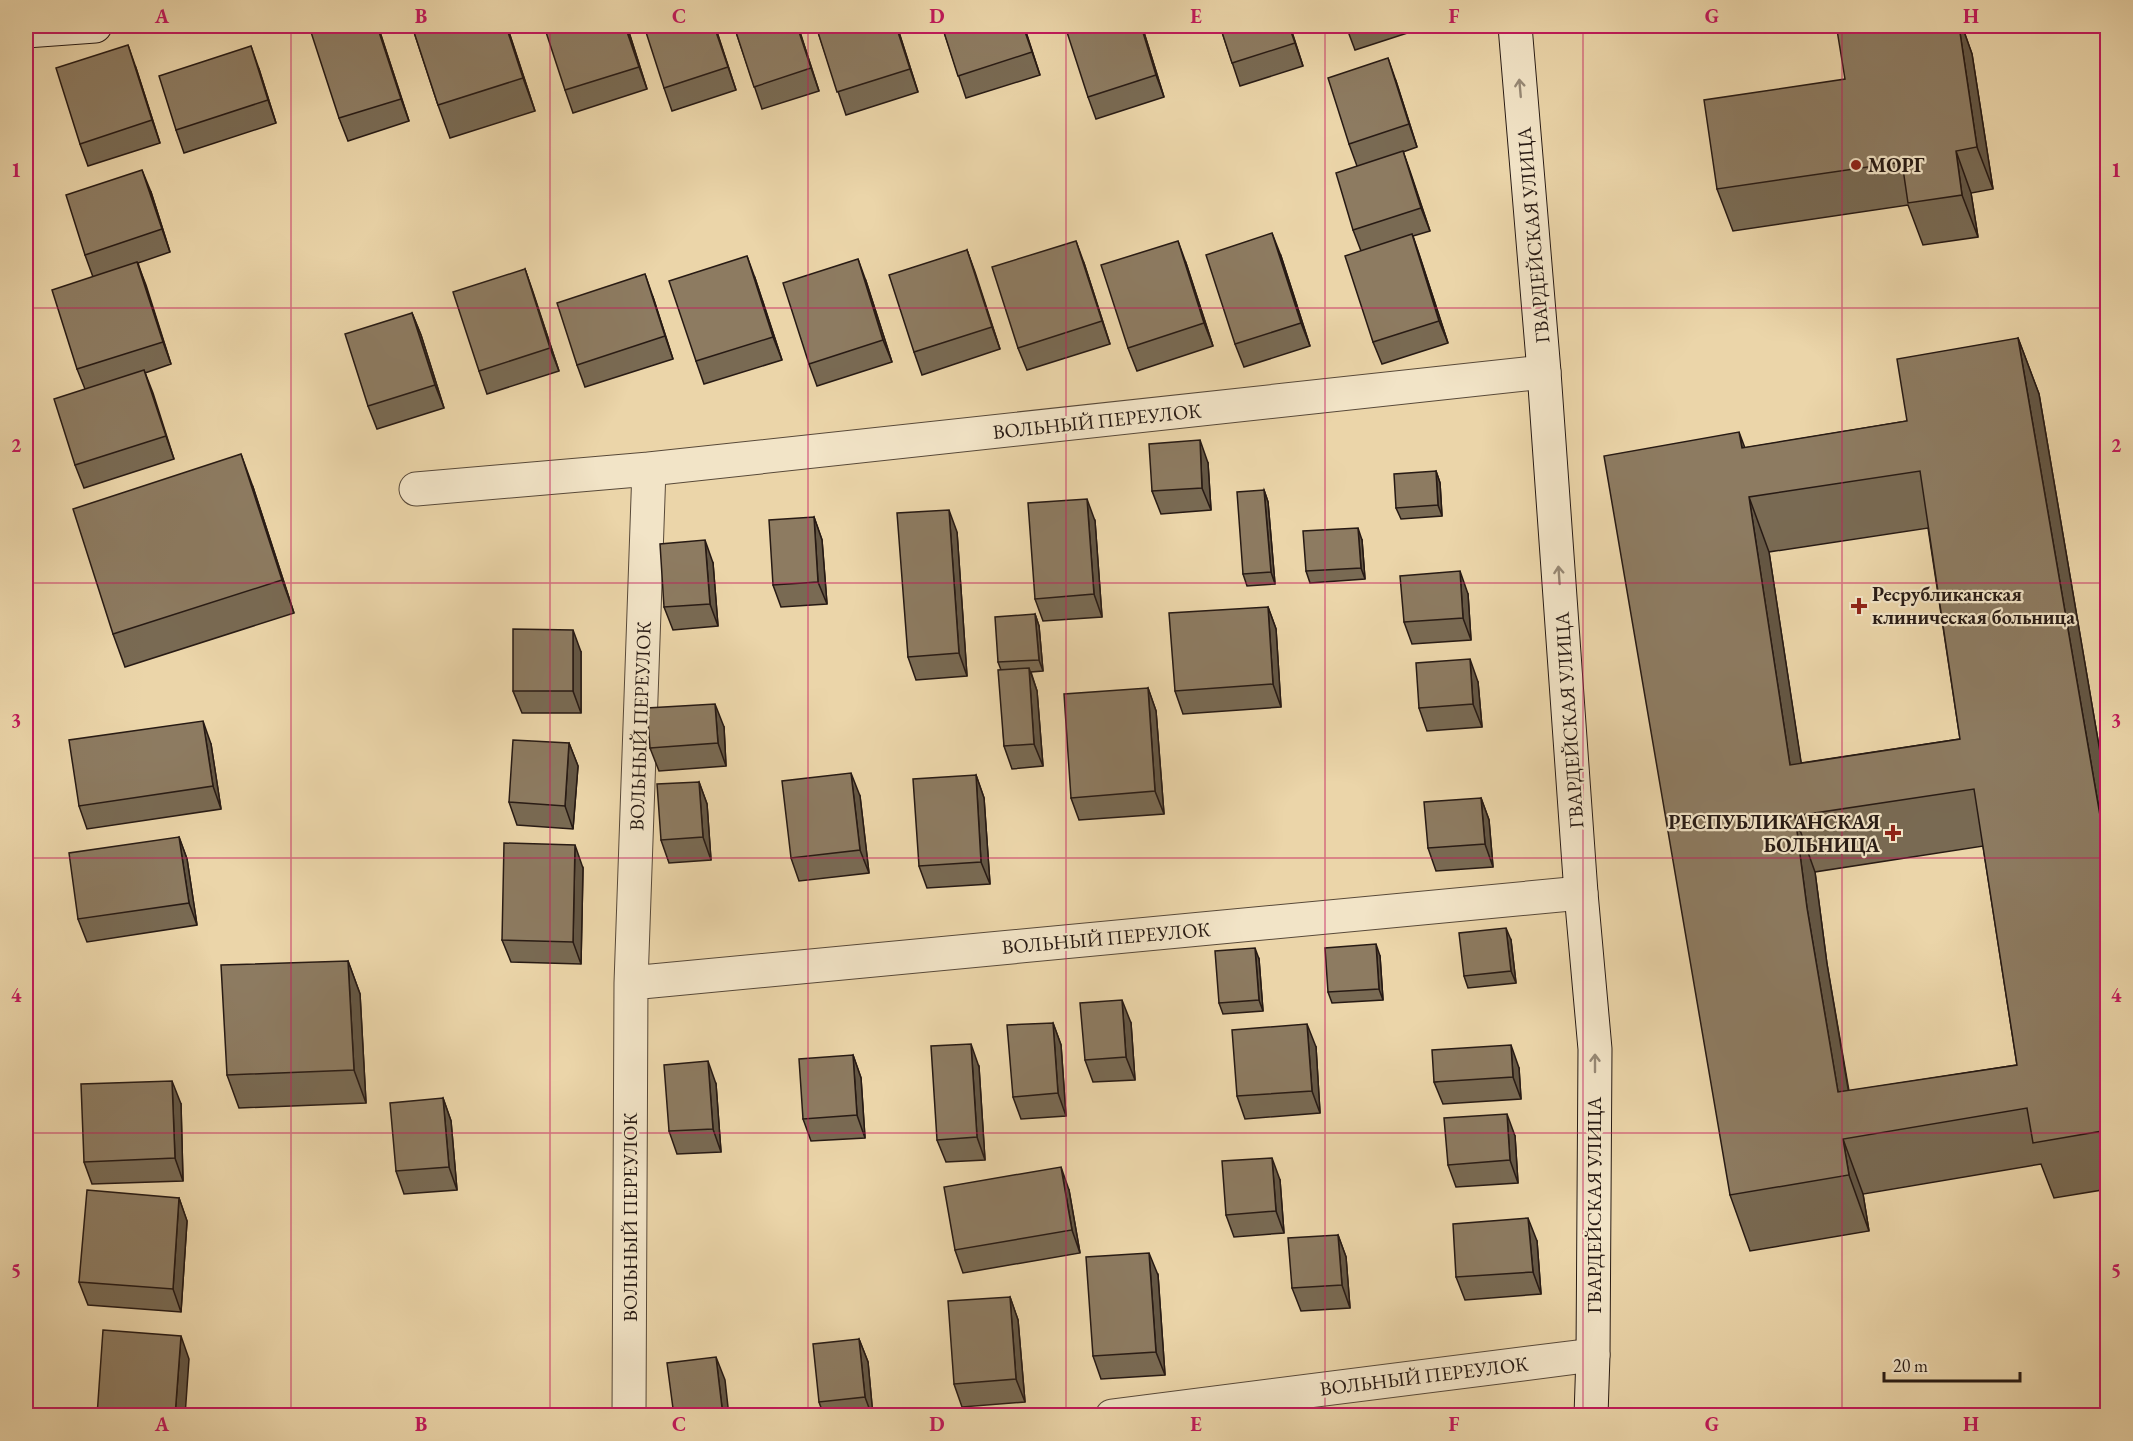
<svg xmlns="http://www.w3.org/2000/svg" width="2133" height="1441" font-family="'EB Garamond',serif">
<rect width="100%" height="100%" fill="#ebd5a9"/>
<filter id="stains"><feTurbulence type="fractalNoise" baseFrequency=".00333" numOctaves="4"/><feColorMatrix values="0 0 0 0 .2 0 0 0 0 .09 0 0 0 0 .02 0 0 0 .5 -.17"/></filter>
<radialGradient id="worn" r=".72"><stop offset=".6" stop-color="#630" stop-opacity="0"/><stop offset="1" stop-color="#630" stop-opacity=".3"/></radialGradient>
<g fill="none" stroke-linecap="round" stroke-linejoin="round">
<!-- street casing -->
<g stroke="#584939" stroke-width="35">
<path id="street" d="M416,489L649,469
M631,983L1581,893
M629,1416L631,983L649,469L1544,372
M1112,1416L1593,1355"/>
</g>
<!-- secondary casing -->
<g stroke="#271a14" stroke-width="35">
<path id="secondary" d="M1515,26L1544,372L1581,893L1595,1049L1593,1355L1591,1416
M26,31L95,26"/>
</g>
<!-- street -->
<use href="#street" stroke="#f2e4c7" stroke-width="33"/>
<!-- secondary -->
<use href="#secondary" stroke="#f2e4c7" stroke-width="33"/>
</g>
<!-- wall -->
<path fill="#796a53" stroke="#271a14" stroke-width="1.5" fill-rule="evenodd" d="M378,26L409,121L348,141L339,118Z
M412,26H507L535,111L450,138L438,105Z
M627,26L647,89L573,113L565,90Z
M715,26L736,90L672,111L664,88Z
M734,26H798L819,91L762,109Z
M816,26H897L918,92L846,115Z
M942,26H1024L1040,75L966,98Z
M1142,26L1164,97L1096,119L1088,97Z
M1220,26H1290L1303,66L1240,86Z
M1346,26H1423V28L1355,50Z
M1866,26H1962L1972,54L1993,189L1971,193L1978,237L1923,245L1908,205L1733,231L1717,189L1845,79Z
M136,68L160,143L88,166L80,144Z
M259,69L276,123L184,153L176,130Z
M1396,81L1417,147L1403,152L1430,231L1413,236L1448,343L1382,364L1373,342L1361,251L1353,230L1357,166L1349,144Z
M151,192L170,252L138,263L171,364L145,373L174,459L84,488L75,465L85,389L77,369L93,277L85,255Z
M967,250L1000,349L922,375L914,352Z
M1281,256L1310,346L1244,367L1235,344Z
M1084,263L1110,344L1027,370L1018,348Z
M1186,263L1213,346L1137,371L1128,348Z
M525,269L559,371L487,394L479,371Z
M755,278L782,360L704,384L696,361Z
M866,281L892,362L817,386L809,364Z
M653,297L673,359L585,387L577,365Z
M412,313L421,335L444,408L377,429L368,406Z
M2018,338L2039,394L2108,799V1189L2054,1198L2041,1164L1863,1194L1869,1231L1750,1251L1730,1195L1745,448L1907,421ZM1928,528L1960,739L1801,763L1769,552ZM1983,846L2017,1065L1849,1091L1827,964L1815,872Z
M1208,463L1211,510L1161,514L1152,491Z
M1436,471L1440,483L1442,516L1401,519L1396,508Z
M253,487L294,613L125,667L113,634Z
M1264,490L1268,502L1275,584L1247,586L1243,574Z
M814,517L822,540L827,604L781,607L773,585Z
M1095,521L1102,617L1043,621L1035,599Z
M957,532L967,676L916,680L908,657Z
M1362,540L1365,579L1310,583L1306,571Z
M713,563L718,626L673,630L664,607Z
M1468,594L1471,640L1412,644L1404,622Z
M1268,607L1276,629L1281,707L1183,714L1175,691Z
M1035,614L1039,626L1043,671L1031,672L1037,691L1043,766L1012,769L1004,746L1001,670L998,662Z
M581,652V713H522L513,691Z
M1478,682L1482,727L1427,731L1419,708Z
M1148,688L1156,711L1164,814L1079,820L1071,798Z
M724,727L726,766L659,771L650,748Z
M569,743L578,766L573,829L517,825L509,802Z
M211,744L221,809L87,829L79,806Z
M976,775L984,798L990,884L927,888L919,866Z
M699,782L707,804L711,860L669,863L661,840Z
M860,796L869,873L799,881L791,858Z
M1481,798L1489,820L1493,867L1436,871L1428,848Z
M179,837L187,859L197,925L87,942L78,919Z
M583,868L581,964L511,962L502,940Z
M1511,940L1516,983L1468,988L1464,976Z
M1380,956L1383,1000L1332,1003L1328,992Z
M1259,959L1263,1011L1223,1014L1219,1003Z
M348,961L360,994L366,1103L239,1108L227,1075Z
M1053,1023L1061,1045L1066,1116L1021,1119L1013,1097Z
M1131,1023L1135,1080L1093,1082L1085,1060Z
M1316,1047L1320,1113L1245,1119L1237,1096Z
M853,1055L861,1078L865,1138L811,1141L803,1119Z
M979,1067L985,1160L946,1162L937,1140Z
M1519,1068L1521,1099L1443,1104L1434,1082Z
M716,1084L721,1152L677,1154L669,1131Z
M443,1098L451,1121L457,1190L404,1194L396,1171Z
M181,1104L183,1181L92,1184L84,1162Z
M1515,1136L1518,1183L1456,1187L1448,1165Z
M1280,1180L1284,1233L1234,1237L1226,1215Z
M1069,1190L1080,1253L963,1273L955,1250Z
M179,1198L187,1221L181,1312L88,1305L79,1282Z
M1338,1235L1346,1257L1350,1308L1301,1311L1292,1288Z
M1537,1241L1541,1294L1465,1300L1456,1277Z
M1158,1275L1165,1375L1101,1379L1093,1356Z
M1010,1297L1018,1320L1025,1402L962,1407L954,1384Z
M859,1339L868,1362L873,1416H824L819,1402Z"/>
<!-- shaded-wall -->
<path fill="#635644" stroke="#271a14" stroke-width="1.5" d="M377,26H378L409,121L401,99Z
M506,26H507L535,111L523,78Z
M625,26H627L647,89L639,67Z
M714,26H715L736,90L728,67Z
M797,26H798L819,91L811,68Z
M896,26H897L918,92L910,69Z
M1023,26H1024L1040,75L1032,52Z
M1141,26H1142L1164,97L1156,75Z
M1289,26H1290L1303,66L1295,43Z
M1959,26H1962L1972,54L1993,189L1977,147Z
M128,45L136,68L160,143L152,120Z
M251,46L259,69L276,123L268,100Z
M1388,58L1396,81L1417,147L1409,124Z
M1403,151L1411,174L1430,231L1421,208Z
M1956,151L1971,193L1978,237L1962,195Z
M142,170L151,192L170,252L162,229Z
M1272,233L1281,256L1310,346L1301,323Z
M1412,234L1420,257L1448,343L1439,321Z
M1076,241L1084,263L1110,344L1102,321Z
M1178,241L1186,263L1213,346L1204,323Z
M967,250L975,272L1000,349L992,327Z
M747,256L755,278L782,360L773,337Z
M858,259L866,281L892,362L883,340Z
M137,262L146,285L171,364L163,342Z
M525,269L533,292L559,371L550,348Z
M645,274L653,297L673,359L665,336Z
M412,313L421,335L444,408L435,385Z
M2018,338L2039,394L2108,799V862Z
M144,370L153,393L174,459L166,436Z
M1739,432L1760,488L1742,448Z
M1200,440L1208,463L1211,510L1202,488Z
M241,454L253,487L294,613L282,580Z
M1436,471L1440,483L1442,516L1438,505Z
M1264,490L1268,502L1275,584L1271,572Z
M1749,497L1769,552L1809,814L1790,765Z
M1087,499L1095,521L1102,617L1094,594Z
M949,510L957,532L967,676L959,653Z
M814,517L822,540L827,604L818,582Z
M1358,528L1362,540L1365,579L1361,568Z
M705,540L713,563L718,626L710,604Z
M1460,571L1468,594L1471,640L1463,618Z
M1268,607L1276,629L1281,707L1273,684Z
M1035,614L1039,626L1043,671L1039,660Z
M573,630L581,652V713L573,691Z
M1470,659L1478,682L1482,727L1473,704Z
M1029,668L1037,691L1043,766L1034,744Z
M1148,688L1156,711L1164,814L1155,791Z
M715,704L724,727L726,766L718,743Z
M203,721L211,744L221,809L213,786Z
M569,743L578,766L573,829L565,806Z
M851,773L860,796L869,873L860,850Z
M976,775L984,798L990,884L981,862Z
M699,782L707,804L711,860L703,837Z
M1481,798L1489,820L1493,867L1485,844Z
M1795,816L1815,872L1827,964L1856,1136L1838,1092L1807,908Z
M179,837L187,859L197,925L189,903Z
M575,845L583,868L581,964L573,942Z
M1506,928L1511,940L1516,983L1511,971Z
M1376,944L1380,956L1383,1000L1379,989Z
M1255,948L1259,959L1263,1011L1259,1000Z
M348,961L360,994L366,1103L354,1070Z
M1122,1000L1131,1023L1135,1080L1126,1057Z
M1053,1023L1061,1045L1066,1116L1058,1093Z
M1307,1024L1316,1047L1320,1113L1312,1091Z
M971,1044L979,1067L985,1160L977,1137Z
M1511,1045L1519,1068L1521,1099L1513,1077Z
M853,1055L861,1078L865,1138L857,1115Z
M708,1061L716,1084L721,1152L713,1129Z
M172,1081L181,1104L183,1181L175,1158Z
M443,1098L451,1121L457,1190L449,1167Z
M1507,1114L1515,1136L1518,1183L1510,1160Z
M1843,1139L1863,1194L1869,1231L1849,1175Z
M1272,1158L1280,1180L1284,1233L1276,1211Z
M1061,1167L1069,1190L1080,1253L1072,1230Z
M179,1198L187,1221L181,1312L173,1289Z
M1528,1218L1537,1241L1541,1294L1533,1272Z
M1338,1235L1346,1257L1350,1308L1342,1285Z
M1149,1253L1158,1275L1165,1375L1156,1352Z
M1010,1297L1018,1320L1025,1402L1016,1379Z
M181,1336L189,1359L185,1416H175Z
M859,1339L868,1362L873,1416H872L865,1397Z
M716,1357L725,1380L729,1416H723Z"/>
<!-- building -->
<path fill="#8d7b61" stroke="#271a14" stroke-width="1.5" fill-rule="evenodd" d="M309,26H377L401,99L339,118Z
M412,26H506L523,78L438,105Z
M544,26H625L639,67L565,90Z
M644,26H714L728,67L664,88Z
M734,26H797L811,68L754,87Z
M816,26H896L910,69L837,92Z
M942,26H1023L1032,52L958,76Z
M1065,26H1141L1156,75L1088,97Z
M1220,26H1289L1295,43L1232,63Z
M1866,26H1959L1977,147L1956,151L1962,195L1908,203L1902,162L1717,189L1704,100L1845,79L1837,30Z
M128,45L152,120L80,144L56,68Z
M251,46L268,100L176,130L159,76Z
M1388,58L1409,124L1349,144L1328,78Z
M1403,151L1421,208L1353,230L1336,173Z
M142,170L162,229L85,255L66,195Z
M1272,233L1301,323L1235,344L1206,255Z
M1412,234L1439,321L1373,342L1345,256Z
M2103,235H2108V261Z
M1076,241L1102,321L1018,348L992,267Z
M1178,241L1204,323L1128,348L1101,265Z
M967,250L992,327L914,352L889,275Z
M747,256L773,337L696,361L669,281Z
M858,259L883,340L809,364L783,283Z
M137,262L163,342L77,369L52,290Z
M525,269L550,348L479,371L453,292Z
M645,274L665,336L577,365L557,303Z
M412,313L435,385L368,406L345,334Z
M2018,338L2108,862V1130L2033,1143L2027,1108L1843,1139L1849,1175L1730,1195L1604,456L1739,432L1742,448L1907,421L1897,359ZM1920,471L1960,739L1790,765L1749,497ZM1974,789L2017,1065L1838,1092L1807,908L1795,816Z
M144,370L166,436L75,465L54,399Z
M1200,440L1202,488L1152,491L1149,444Z
M241,454L282,580L113,634L73,509Z
M1436,471L1438,505L1396,508L1394,474Z
M1264,490L1271,572L1243,574L1237,492Z
M1087,499L1094,594L1035,599L1028,503Z
M949,510L959,653L908,657L897,513Z
M814,517L818,582L773,585L769,520Z
M1358,528L1361,568L1306,571L1303,531Z
M705,540L710,604L664,607L660,544Z
M1460,571L1463,618L1404,622L1400,576Z
M1268,607L1273,684L1175,691L1169,613Z
M1035,614L1039,660L998,662L995,617Z
M513,629L573,630V691H513Z
M1470,659L1473,704L1419,708L1416,663Z
M1029,668L1034,744L1004,746L998,670Z
M1148,688L1155,791L1071,798L1064,694Z
M715,704L718,743L650,748L647,708Z
M203,721L213,786L79,806L69,740Z
M513,740L569,743L565,806L509,802Z
M851,773L860,850L791,858L782,781Z
M976,775L981,862L919,866L913,779Z
M699,782L703,837L661,840L657,784Z
M1481,798L1485,844L1428,848L1424,802Z
M179,837L189,903L78,919L69,853Z
M504,843L575,845L573,942L502,940Z
M1506,928L1511,971L1464,976L1459,933Z
M1376,944L1379,989L1328,992L1325,948Z
M1255,948L1259,1000L1219,1003L1215,951Z
M348,961L354,1070L227,1075L221,965Z
M1122,1000L1126,1057L1085,1060L1080,1003Z
M1053,1023L1058,1093L1013,1097L1007,1025Z
M1307,1024L1312,1091L1237,1096L1232,1030Z
M971,1044L977,1137L937,1140L931,1046Z
M1511,1045L1513,1077L1434,1082L1432,1050Z
M853,1055L857,1115L803,1119L799,1059Z
M708,1061L713,1129L669,1131L664,1065Z
M172,1081L175,1158L84,1162L81,1084Z
M443,1098L449,1167L396,1171L390,1103Z
M1507,1114L1510,1160L1448,1165L1444,1118Z
M1272,1158L1276,1211L1226,1215L1222,1161Z
M1061,1167L1072,1230L955,1250L944,1187Z
M87,1190L179,1198L173,1289L79,1282Z
M1528,1218L1533,1272L1456,1277L1453,1224Z
M1338,1235L1342,1285L1292,1288L1288,1238Z
M1149,1253L1156,1352L1093,1356L1086,1257Z
M1010,1297L1016,1379L954,1384L948,1301Z
M103,1330L181,1336L175,1416H97Z
M859,1339L865,1397L819,1402L813,1344Z
M716,1357L723,1416H674L667,1363Z"/>
<!-- one-way arrows -->
<defs><path id="oneway-shaft" d="M-6 0H5M1.5-3L5.5 0L1.5 3" fill="none" stroke-width="1.6" stroke-linecap="round" stroke-linejoin="round" transform="scale(1.5)"/></defs>
<g stroke="#978976">
<use href="#oneway-shaft" transform="translate(1520 88) rotate(-95)"/>
<use href="#oneway-shaft" transform="translate(1559 575) rotate(-94)"/>
<use href="#oneway-shaft" transform="translate(1595 1063) rotate(-90)"/>
</g>
<!-- grid -->
<path fill="none" stroke="#c2185b" stroke-width="1.5" stroke-opacity="0.55" d="M291,26V1416M550,26V1416M808,26V1416M1066,26V1416M1325,26V1416M1583,26V1416M1842,26V1416M26,308H2108M26,583H2108M26,858H2108M26,1133H2108"/>
<!-- markers -->
<g fill="#8f2418" stroke="#f2e4c7" stroke-width="2">
<circle cx="1856" cy="165" r="6"/>
<path d="M1856 597h6v6h6v6h-6v6h-6v-6h-6v-6h6z"/>
<path d="M1890 824h6v6h6v6h-6v6h-6v-6h-6v-6h6z"/>
</g>
<g text-anchor="middle" dominant-baseline="central" stroke-width="4.5" stroke-linejoin="round" paint-order="stroke">
<!-- poi labels -->
<g font-size="20" font-weight="bold" fill="#271a14" stroke="#f2e4c7" text-anchor="start">
<text x="1868" y="165">МОРГ</text>
<text x="1872" y="594">Ресрубликанская<tspan x="1872" dy="23">клиническая больница</tspan></text>
<text x="1880" y="822" text-anchor="end">РЕСПУБЛИКАНСКАЯ<tspan x="1880" dy="23">БОЛЬНИЦА</tspan></text>
</g>
<!-- street labels -->
<g font-size="20" fill="#271a14" stroke="#f2e4c7">
<text transform="translate(1533 235) rotate(-95)">ГВАРДЕЙСКАЯ УЛИЦА</text>
<text transform="translate(1097 421) rotate(-6)">ВОЛЬНЫЙ ПЕРЕУЛОК</text>
<text transform="translate(1569 720) rotate(-94)">ГВАРДЕЙСКАЯ УЛИЦА</text>
<text transform="translate(640 726) rotate(-88)">ВОЛЬНЫЙ ПЕРЕУЛОК</text>
<text transform="translate(1106 938) rotate(-5)">ВОЛЬНЫЙ ПЕРЕУЛОК</text>
<text transform="translate(1594 1205) rotate(-90)">ГВАРДЕЙСКАЯ УЛИЦА</text>
<text transform="translate(630 1217) rotate(-90)">ВОЛЬНЫЙ ПЕРЕУЛОК</text>
<text transform="translate(1424 1376) rotate(-7)">ВОЛЬНЫЙ ПЕРЕУЛОК</text>
</g>
</g>
<!-- margin -->
<rect width="2133" height="1441" fill="none" stroke="#ebd5a9" stroke-width="66"/>
<!-- scale -->
<path d="M1884 1372v9h136v-9" fill="none" stroke="#271a14" stroke-width="3"/>
<text x="1893" y="1372" font-size="18" fill="#271a14" stroke="#f2e4c7" stroke-width="4.5" paint-order="stroke">20 m</text>
<rect x="33" y="33" width="2067" height="1375" fill="none" stroke="#c2185b" stroke-width="2"/>
<g font-size="20" text-anchor="middle" font-weight="bold" fill="#c2185b">
<text x="162" y="23">A</text>
<text x="421" y="23">B</text>
<text x="679" y="23">C</text>
<text x="937" y="23">D</text>
<text x="1196" y="23">E</text>
<text x="1454" y="23">F</text>
<text x="1712" y="23">G</text>
<text x="1971" y="23">H</text>
<text x="16" y="177">1</text>
<text x="2116" y="177">1</text>
<text x="16" y="452">2</text>
<text x="2116" y="452">2</text>
<text x="16" y="727">3</text>
<text x="2116" y="727">3</text>
<text x="16" y="1002">4</text>
<text x="2116" y="1002">4</text>
<text x="16" y="1277">5</text>
<text x="2116" y="1277">5</text>
<text x="162" y="1431">A</text>
<text x="421" y="1431">B</text>
<text x="679" y="1431">C</text>
<text x="937" y="1431">D</text>
<text x="1196" y="1431">E</text>
<text x="1454" y="1431">F</text>
<text x="1712" y="1431">G</text>
<text x="1971" y="1431">H</text>
</g>
<rect width="100%" height="100%" filter="url(#stains)"/>
<rect width="100%" height="100%" fill="url(#worn)"/>
</svg>
